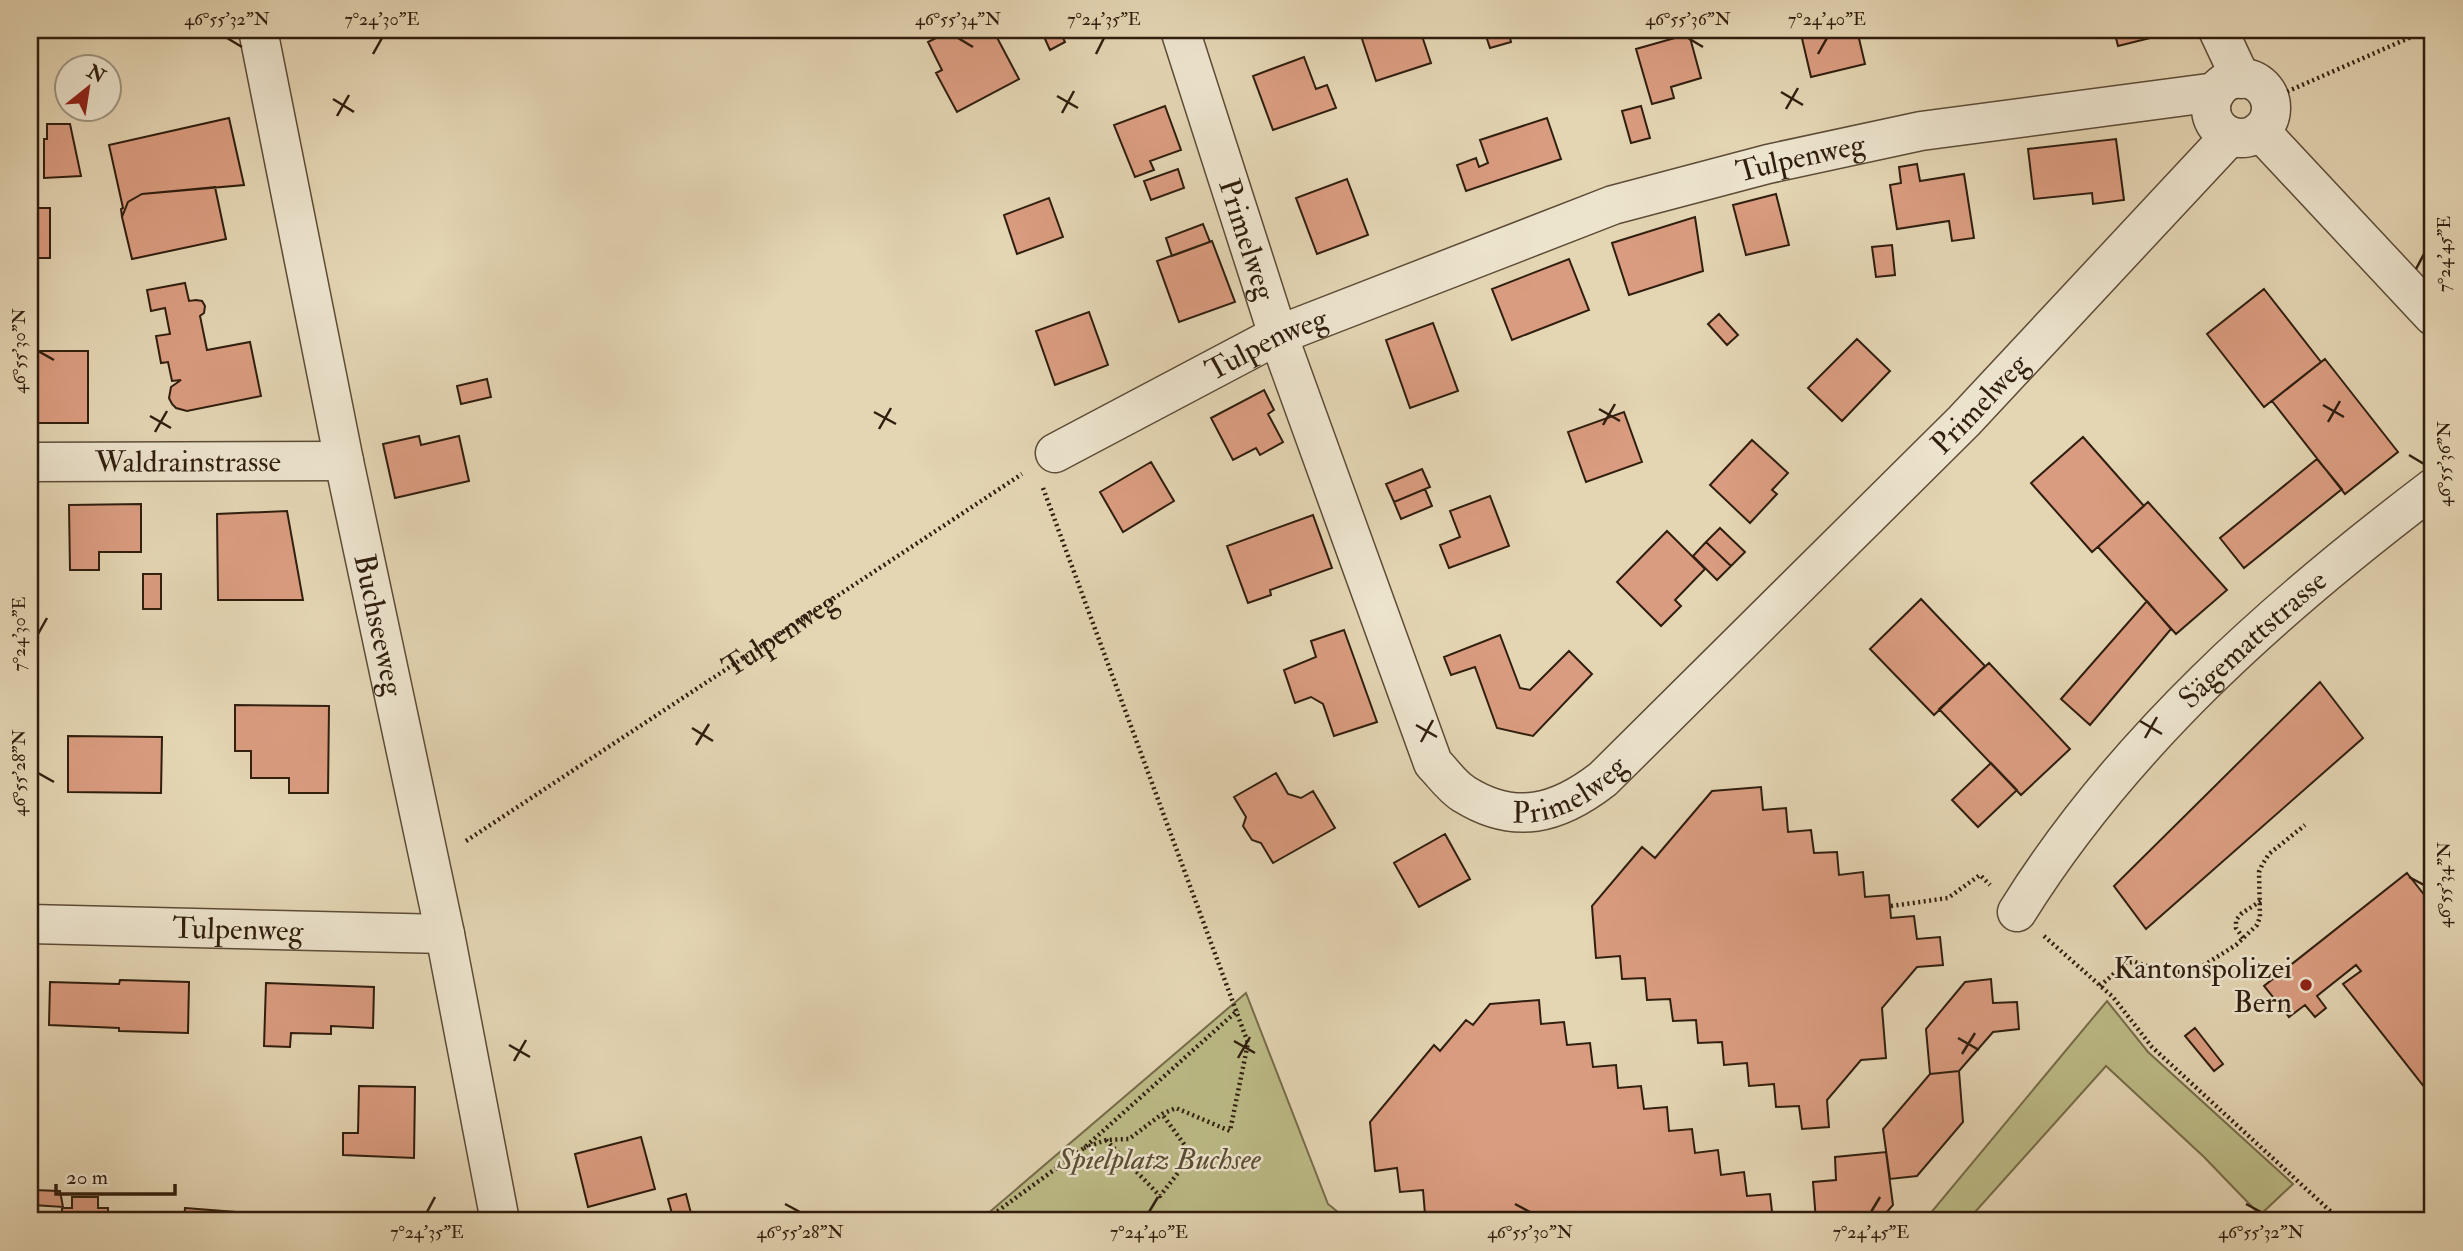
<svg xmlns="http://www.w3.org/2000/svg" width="2463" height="1251" font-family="'IM FELL Double Pica',serif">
<rect width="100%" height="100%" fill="#e4d5b3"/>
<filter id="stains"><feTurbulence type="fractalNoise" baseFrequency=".00286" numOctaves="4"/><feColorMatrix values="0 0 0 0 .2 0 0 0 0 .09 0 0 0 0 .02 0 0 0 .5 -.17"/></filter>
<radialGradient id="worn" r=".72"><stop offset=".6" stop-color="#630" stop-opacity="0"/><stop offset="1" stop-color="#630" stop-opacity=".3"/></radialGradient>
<!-- green -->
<path fill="#bcbb87" stroke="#766c4a" stroke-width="2" d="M1246,993L1328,1204L1349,1221H979Z
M2107,1001L2148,1052L2293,1184L2260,1215L2204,1157L2106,1066L1967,1221H1924Z"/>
<!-- building -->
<path fill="#da9c80" stroke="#301e0e" stroke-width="2" d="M952,30H993L1019,79L957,112L936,73L942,70L928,42Z
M1041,30H1059L1065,42L1050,50Z
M1379,30H1420L1431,63L1376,81L1361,36Z
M1484,30H1510H1508L1511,42L1490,48Z
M1800,30H1857L1865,64L1811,77Z
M2114,30H2156L2158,36L2118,46Z
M1689,34L1701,78L1671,87L1674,98L1652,104L1636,49Z
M1304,57L1316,89L1327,85L1336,108L1273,130L1253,76Z
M1165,106L1181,150L1150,161L1154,170L1135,177L1114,125Z
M1641,106L1650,138L1631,143L1622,111Z
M229,118L244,185L142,194L128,202L122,217L121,209L123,208L109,145Z
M1547,118L1561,159L1466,191L1457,165L1476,158L1479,167L1488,163L1480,140Z
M47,124H70L81,176L44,178V139H47Z
M2116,139L2124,200L2093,204L2092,193L2034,199L2028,149Z
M1917,164L1920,181L1964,174L1974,238L1952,241L1949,221L1897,229L1890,185L1901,183L1899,167Z
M1178,169L1184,188L1151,200L1144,181Z
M1347,179L1368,235L1317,254L1296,198Z
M215,187L226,239L132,259L122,217L128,202L142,194Z
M1776,194L1789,245L1746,255L1733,205Z
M1049,198L1063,237L1017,254L1004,215Z
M30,208H50V258H30Z
M1695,217L1703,271L1629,295L1612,243Z
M1203,224L1210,242L1172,256L1166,238Z
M1212,241L1235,302L1179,322L1157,261Z
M1892,245L1895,275L1876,277L1872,247Z
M1569,259L1589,310L1512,340L1492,289Z
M185,283L189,301L196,300L202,301L205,306L204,313L200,316L207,350L250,342L261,396L187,411L176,408L172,404L169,398L171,387L181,380L172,381L168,362L161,363L156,336L170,334L165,308L151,311L147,290Z
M2264,289L2321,362L2264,407L2207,334Z
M1089,312L1108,365L1055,385L1036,331Z
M1719,314L1738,335L1727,345L1708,324Z
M1433,323L1458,391L1410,408L1386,340Z
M1857,339L1890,371L1842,421L1808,388Z
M30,351H88V423H30Z
M2325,359L2398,452L2345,494L2272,401Z
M487,379L491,397L461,404L457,386Z
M1264,390L1274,410L1268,414L1283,442L1260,455L1256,448L1233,460L1211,418Z
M1624,412L1642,462L1586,482L1568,432Z
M419,436L421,445L459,436L469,481L395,498L383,444Z
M2083,437L2144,506L2092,552L2031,483Z
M1752,440L1788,473L1772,490L1777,494L1750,523L1710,485Z
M2317,459L2342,489L2244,568L2220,538Z
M1151,462L1174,501L1123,532L1100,492Z
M1422,469L1430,487L1394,502L1386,484Z
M1425,489L1432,506L1401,519L1394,502Z
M1490,496L1509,546L1449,568L1440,545L1460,537L1450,511Z
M2148,502L2227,590L2176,634L2098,547Z
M141,504V552H99V570H70L69,505Z
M287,511L303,600H218L217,514Z
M1313,515L1332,568L1270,590L1271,595L1248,603L1227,546Z
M1720,528L1745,552L1731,566L1706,542Z
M1667,531L1705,569L1675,600L1681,606L1661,626L1617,582Z
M1706,542L1731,566L1717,580L1693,556Z
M143,574H161V609H143Z
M2433,590V634L2424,632Z
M1921,599L1985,666L1934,715L1870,649Z
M2147,601L2171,629L2090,725L2061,699Z
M1344,630L1377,722L1334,736L1323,704L1311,697L1295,703L1284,670L1316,657L1311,641Z
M1500,635L1520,688L1530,690L1569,651L1592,674L1533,736L1497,728L1475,667L1451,675L1444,657Z
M1989,663L2070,749L2021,795L1939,709Z
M2320,682L2363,738L2146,929L2114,886Z
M235,705L329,706L328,793H289V778H251V751H235Z
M68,736L162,737L161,793L68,792Z
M1991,763L2017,790L1978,827L1952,800Z
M1276,773L1288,794L1301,798L1313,791L1335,828L1273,863L1261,843L1252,840L1243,826L1246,817L1234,797Z
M1761,787L1763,810L1786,808L1788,832L1811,830L1814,853L1837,852L1839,875L1863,872L1865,897L1889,895L1891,918L1914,916L1917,939L1940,937L1943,965L1917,967L1882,1008L1886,1058L1861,1060L1827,1100L1829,1127L1802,1129L1799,1106L1776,1107L1774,1084L1749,1086L1747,1063L1724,1065L1722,1042L1698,1043L1696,1020L1673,1021L1670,999L1647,1000L1645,978L1622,979L1620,956L1596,958L1592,906L1642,847L1655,858L1712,791Z
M1445,834L1470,879L1419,907L1394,863Z
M2407,873L2433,906V1098L2343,984L2361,971L2356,965L2317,996L2326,1008L2315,1017L2305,1005L2289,1017L2264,986Z
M1991,979L1993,1003L2017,1002L2019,1029L1993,1032L1959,1071L1930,1074L1926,1029L1965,982Z
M120,980L189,982L188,1033L119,1031V1028L49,1025L50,982L119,984Z
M266,983L374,987L373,1028L331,1026V1034L291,1033L290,1047L264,1046Z
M1539,1000L1541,1024L1564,1022L1567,1045L1590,1043L1593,1067L1616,1065L1618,1088L1641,1086L1644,1109L1667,1107L1669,1131L1692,1129L1695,1153L1718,1150L1721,1175L1744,1172L1747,1196L1770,1194L1773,1220L1450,1221L1449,1212L1425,1214L1423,1190L1400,1192L1397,1168L1375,1171L1370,1122L1434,1045L1440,1051L1466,1020L1473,1025L1490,1004Z
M2195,1028L2223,1064L2214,1071L2185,1036Z
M1959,1071L1963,1122L1917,1176L1890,1179L1883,1129L1930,1074Z
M359,1086L415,1087L414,1158L343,1155V1133H358Z
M641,1137L655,1189L588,1207L575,1154Z
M1886,1152L1893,1205L1879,1221H1816L1813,1182L1836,1180L1835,1157Z
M33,1190L60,1191L63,1207L33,1205Z
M686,1194L693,1221H674L668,1199Z
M72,1197H98V1208H108V1221H62V1208H72Z
M185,1208L262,1214L261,1221H184Z"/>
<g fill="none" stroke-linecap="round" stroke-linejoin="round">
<!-- minor casing -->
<g stroke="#5d4c37" stroke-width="41">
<g id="minor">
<path id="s2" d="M258,30L344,461L445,934L500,1221"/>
<path id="s3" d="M1180,30L1278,335L1433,763C1443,773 1452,787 1464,794C1515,826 1558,814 1603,779L1964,421L2230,136"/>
<path d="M2218,30L2241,79"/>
<circle cx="2241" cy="108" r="30"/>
<path d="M2260,131L2433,316"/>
<path id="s4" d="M1055,453L1278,335L1613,205L1768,164L1921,131L2216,92"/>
<path id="s5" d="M30,462L344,461"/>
<path id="s6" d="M2017,912C2122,743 2276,607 2433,488"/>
<path id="s7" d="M30,924L445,934"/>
</g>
</g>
<!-- path -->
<g stroke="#301e0e" stroke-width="4.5" stroke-dasharray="2 3.5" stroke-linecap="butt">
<path d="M2277,96L2427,30"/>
<path d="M1043,488L1248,1043L1230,1131L1176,1108L1162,1114L1129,1139L1106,1140L1084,1148"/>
<path id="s1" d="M466,841L1022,474"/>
<path d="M1891,906L1948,898L1980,875L1990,885"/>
<path d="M2044,936L2113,997L2152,1047L2341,1221"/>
<path d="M2243,938L2236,928V920L2242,913L2261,901"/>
<path d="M2100,986L2126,963L2135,962L2165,972H2193L2236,945L2257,925L2260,917L2259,872L2262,865L2269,854L2305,825"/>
<path d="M1106,1140L1160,1196L1192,1155L1162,1114"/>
<path d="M984,1221L1084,1148L1238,1010"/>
</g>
<!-- minor -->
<use href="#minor" stroke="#ede4ce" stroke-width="38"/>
</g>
<!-- ticks -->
<path fill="none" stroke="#301e0e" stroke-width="2.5" d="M227,38L242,47M958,38L973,47M1688,38L1703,47M373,54L382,38M1096,54L1104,38M1818,54L1827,38M1781,92L1803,105M1057,96L1078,108M333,99L354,112M1786,109L1798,88M1062,113L1074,91M337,116L349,95M2416,269L2424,254M38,351L54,360M2323,405L2344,417M1599,409L1620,421M874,412L896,424M150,416L171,428M2328,422L2340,401M1603,425L1615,404M879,429L891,408M155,432L167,411M2409,455L2424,464M38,634L47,618M2140,721L2162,734M1416,725L1437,737M692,728L713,741M2145,738L2157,717M1421,742L1433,720M696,745L709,724M38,773L54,782M2409,877L2424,885M1958,1038L1979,1050M1234,1041L1255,1053M509,1045L530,1057M1962,1054L1975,1033M1238,1058L1250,1037M514,1061L526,1040M785,1204L800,1212M1515,1204L1530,1212M2246,1204L2261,1212M427,1212L435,1197M1149,1212L1158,1197M1871,1212L1880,1197"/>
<!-- markers -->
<circle fill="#8f2418" stroke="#ede4ce" stroke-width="2.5" cx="2306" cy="985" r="7"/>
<g text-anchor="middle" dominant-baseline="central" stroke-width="5" stroke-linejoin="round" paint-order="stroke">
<!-- street labels -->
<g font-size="30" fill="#301e0e" stroke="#ede4ce">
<text stroke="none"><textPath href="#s4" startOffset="805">Tulpenweg</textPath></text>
<text stroke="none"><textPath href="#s3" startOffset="220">Primelweg</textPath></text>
<text stroke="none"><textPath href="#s4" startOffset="238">Tulpenweg</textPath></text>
<text stroke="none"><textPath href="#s3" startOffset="1502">Primelweg</textPath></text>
<text stroke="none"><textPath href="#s5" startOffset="158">Waldrainstrasse</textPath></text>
<text stroke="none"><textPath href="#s2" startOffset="607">Buchseeweg</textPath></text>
<text stroke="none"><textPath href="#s1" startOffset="376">Tulpenweg</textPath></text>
<text stroke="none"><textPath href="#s6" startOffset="362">Sägemattstrasse</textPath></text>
<text stroke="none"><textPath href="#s3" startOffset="934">Primelweg</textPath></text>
<text stroke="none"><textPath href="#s7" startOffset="208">Tulpenweg</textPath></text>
</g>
<!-- poi labels -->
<g font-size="30" fill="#301e0e" stroke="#ede4ce" text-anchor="end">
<text x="2292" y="968">Kantonspolizei<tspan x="2292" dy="34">Bern</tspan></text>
</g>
<!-- park labels -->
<g font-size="30" font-style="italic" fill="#5a4d32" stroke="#ede4ce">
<text x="1159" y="1159">Spielplatz Buchsee</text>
</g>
</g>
<!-- margin -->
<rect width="2463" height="1251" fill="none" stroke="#e4d5b3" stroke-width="77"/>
<!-- north arrow -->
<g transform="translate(88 88) rotate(30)"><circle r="33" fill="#ede4ce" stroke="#a19581" stroke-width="2"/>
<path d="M0-5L12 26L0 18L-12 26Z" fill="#8f2418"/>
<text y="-10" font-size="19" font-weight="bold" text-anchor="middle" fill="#301e0e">N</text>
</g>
<!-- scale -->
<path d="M56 1184v10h119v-10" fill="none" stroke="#301e0e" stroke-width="3.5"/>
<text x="66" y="1184" font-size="21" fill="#301e0e" stroke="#ede4ce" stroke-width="5" paint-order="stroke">20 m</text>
<rect x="38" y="38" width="2386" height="1174" fill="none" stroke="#301e0e" stroke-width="2.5"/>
<g font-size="18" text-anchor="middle" fill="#301e0e">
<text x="227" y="25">46°55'32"N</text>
<text x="382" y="25">7°24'30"E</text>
<text x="958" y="25">46°55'34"N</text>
<text x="1104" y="25">7°24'35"E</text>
<text x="1688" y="25">46°55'36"N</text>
<text x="1827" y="25">7°24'40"E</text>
<text transform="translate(2444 254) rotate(-90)" y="6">7°24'45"E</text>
<text transform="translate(19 351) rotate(-90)" y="6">46°55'30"N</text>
<text transform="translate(2444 464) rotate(-90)" y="6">46°55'36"N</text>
<text transform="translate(19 634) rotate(-90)" y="6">7°24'30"E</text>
<text transform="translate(19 773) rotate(-90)" y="6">46°55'28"N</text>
<text transform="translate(2444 885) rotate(-90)" y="6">46°55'34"N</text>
<text x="427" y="1238">7°24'35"E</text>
<text x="800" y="1238">46°55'28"N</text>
<text x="1149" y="1238">7°24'40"E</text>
<text x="1530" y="1238">46°55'30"N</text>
<text x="1871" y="1238">7°24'45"E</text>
<text x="2261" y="1238">46°55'32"N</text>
</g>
<rect width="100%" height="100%" filter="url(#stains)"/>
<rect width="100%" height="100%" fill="url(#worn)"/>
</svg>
